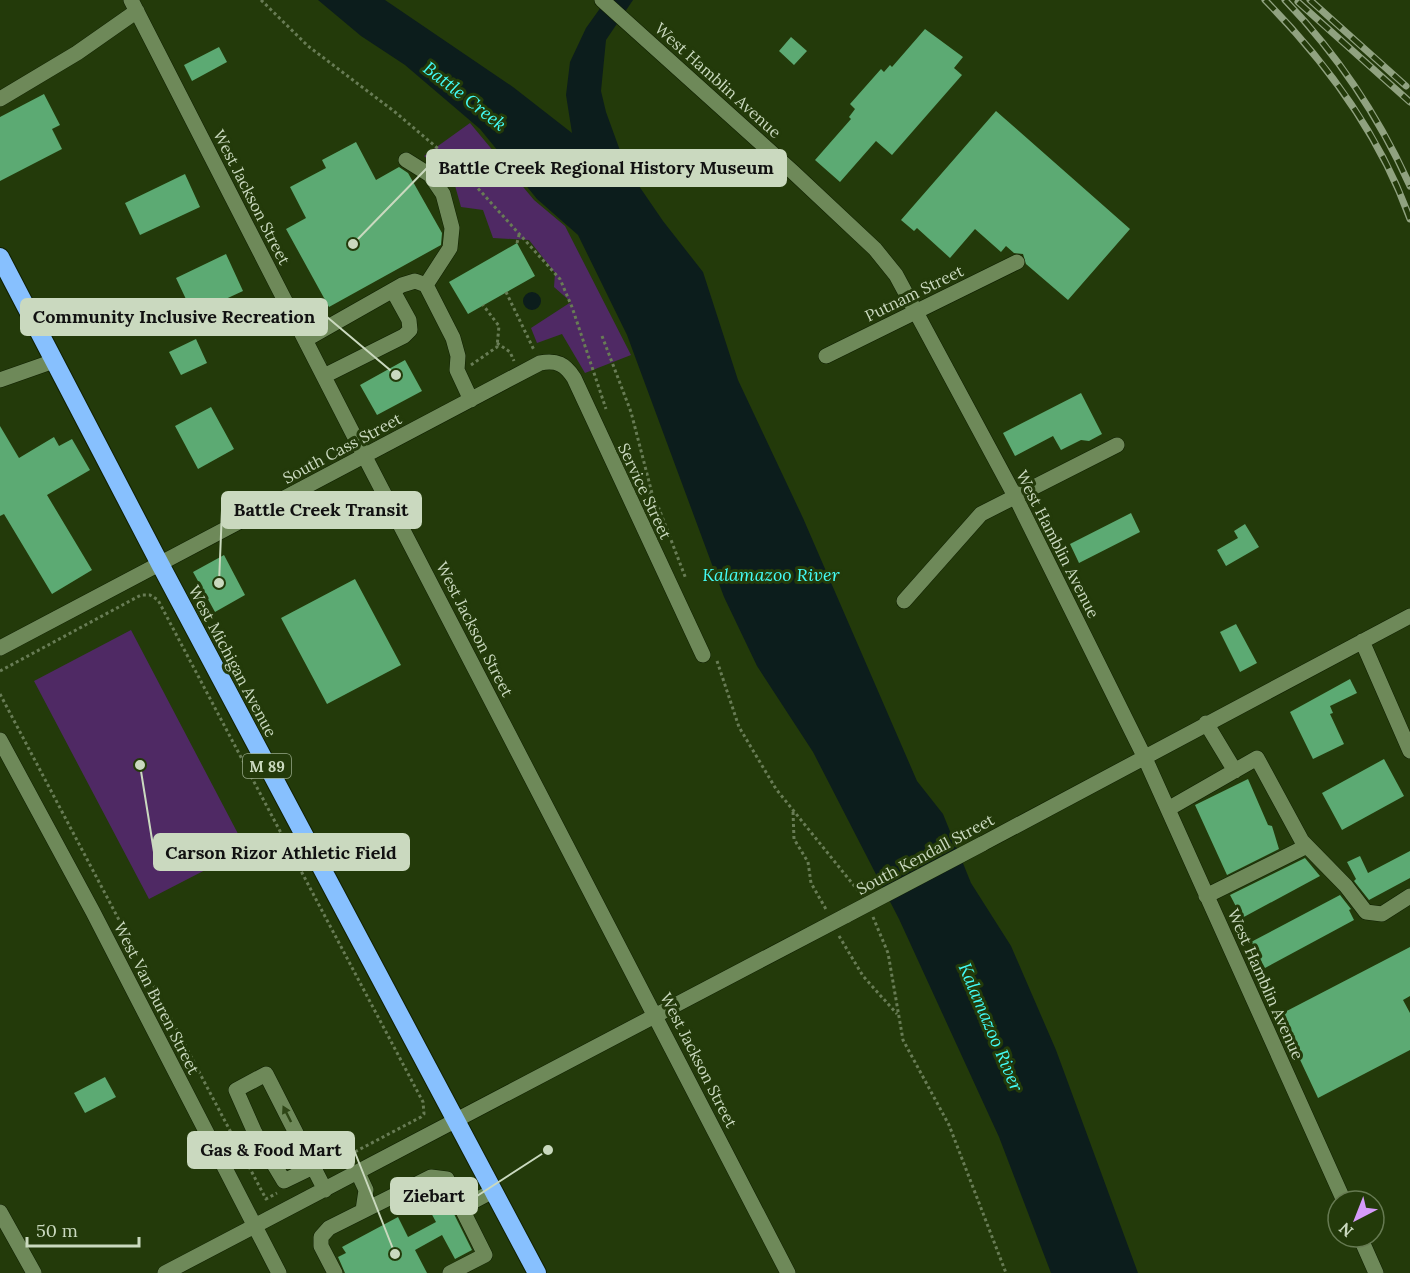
<svg xmlns="http://www.w3.org/2000/svg" width="1410" height="1273" font-family="Lora,serif">
<rect width="100%" height="100%" fill="#233a0a"/>
<!-- green -->
<path fill="#4f2964" d="M470,123L534,200L565,226L631,355L585,373L562,334L537,343L531,328L571,302L554,287L555,273L529,240L493,238L483,210L461,207L454,182L424,156Z
M131,630L246,849L149,899L34,681Z"/>
<!-- water -->
<path fill="#0c1d1c" d="M318,0H385L513,87L572,133L566,95L570,62L586,28L606,0H633L606,40L601,91L606,112L626,167L663,221L703,272L738,380L803,518L917,781L943,814L971,883L1011,946L1056,1050L1138,1273H1051L999,1137L899,919L813,752L757,666L724,597L627,335L578,235L537,199L480,129L405,65L361,36Z
M523 301a9 9 0 1 1 18 0a9 9 0 1 1-18 0Z"/>
<!-- building -->
<path fill="#5caa73" d="M925,29L963,57L954,68L962,75L892,155L876,141L840,182L815,160L851,119L849,117L855,109L850,104L881,69L884,72L890,65L892,67Z
M791,37L807,51L794,65L779,51Z
M219,47L227,62L192,81L184,65Z
M44,94L60,125L52,129L62,149L0,181V117Z
M996,111L1130,229L1068,300L1026,264L1023,254L1014,253L1006,246L1001,252L975,229L950,258L917,228L914,231L901,220Z
M356,142L376,180L399,167L408,173L442,233L441,245L329,307L286,229L306,218L290,187L326,168L322,160Z
M185,174L200,207L140,235L125,203Z
M517,243L535,276L468,314L449,282Z
M226,254L243,291L193,314L176,278Z
M196,339L207,363L181,375L169,352Z
M405,360L422,391L377,415L360,385Z
M1081,393L1102,434L1089,441L1081,440L1061,450L1053,436L1015,456L1003,433Z
M211,407L234,449L198,469L175,426Z
M0,426L19,458L54,437L59,446L72,439L90,470L47,495L92,570L52,594L4,514L0,516Z
M1131,513L1140,532L1079,563L1070,544Z
M1245,524L1259,547L1226,566L1217,550L1238,538L1234,531Z
M224,555L245,595L215,612L193,572Z
M355,579L401,665L327,704L281,618Z
M1236,624L1257,663L1240,672L1220,632Z
M1350,679L1357,693L1330,706L1333,713L1330,714L1344,744L1313,759L1290,712Z
M1384,759L1404,796L1342,830L1322,793Z
M1248,779L1268,825L1272,826L1279,849L1227,875L1195,805Z
M1410,851V878L1369,900L1354,881L1356,879L1347,862L1360,856L1368,873Z
M1305,858L1320,876L1242,918L1230,895Z
M1340,895L1351,909L1349,910L1354,920L1265,968L1251,942Z
M1410,947V996L1403,1000L1410,1013V1050L1318,1098L1279,1015Z
M105,1077L116,1097L85,1113L74,1093Z
M441,1188L472,1250L455,1259L442,1235L415,1250L427,1273H345L338,1257L346,1253L342,1247L398,1217L408,1237L436,1222L423,1198Z"/>
<g fill="none" stroke-linecap="round" stroke-linejoin="round">
<!-- minor casing -->
<g stroke="#0f1f00" stroke-width="16">
<path id="minor" d="M131,0L365,457L788,1273
M602,0L793,172L875,249L896,275L1016,498L1144,756L1344,1201
M0,99L77,53L137,11
M406,160L430,175L443,194L452,228L450,248L426,285
M305,340L402,285L415,281L426,285L453,338L458,356L457,370L471,400
M826,356L1017,262
M324,376L404,336L410,330L409,320L393,291
M0,380L54,361
M904,601L981,514L1117,445
M1362,641L1410,751
M0,648L540,363C557,360 565,364 574,378L703,655
M1206,723L1235,771
M0,740L93,912L279,1273
M1168,809L1257,758L1302,841L1346,886L1366,912L1382,914L1410,896
M982,844L1410,616
M1206,896L1307,846
M313,1167L284,1181L255,1133L236,1090L266,1074L325,1190
M358,1173L366,1190L363,1210
M461,1208L493,1191
M0,1212L34,1273
M1360,1237L1376,1273
M165,1273L847,915
M335,1273L321,1246V1237L329,1228L431,1177L447,1179L485,1255L450,1273"/>
</g>
<!-- highway casing -->
<g stroke="#0f1f00" stroke-width="20">
<path id="highway" d="M0,257L160,564L537,1273"/>
</g>
<!-- path -->
<path stroke="#687c55" stroke-width="3" stroke-dasharray="3 3" stroke-linecap="butt" d="M261,0L308,46L395,112L455,163L560,279L572,307L606,409
M517,243L519,235
M506,292L534,350
M602,336L631,412L654,501
M497,343L510,352L514,361
M471,365L497,347L499,326L483,305
M638,477L658,506L686,579
M717,661L739,727L776,789L860,893
M0,671L141,595H150L158,600L423,1102L424,1114L421,1117L328,1166
M0,694L266,1199L277,1193
M793,812L794,839L808,862L811,883L827,911
M873,917L888,953L903,1040L949,1125L1006,1273
M839,936L863,976L897,1014"/>
<!-- minor -->
<use href="#minor" stroke="#6e8959" stroke-width="15"/>
<!-- highway -->
<use href="#highway" stroke="#87c0fe" stroke-width="18"/>
<!-- rail casing -->
<g stroke="#90a280" stroke-width="7">
<path id="rail" d="M1265,0C1327,63 1380,135 1410,219
M1285,0C1338,55 1379,117 1410,186
M1310,0L1406,86
M1298,2L1410,102"/>
</g>
<!-- rail -->
<use href="#rail" stroke="#233a0a" stroke-width="4.5" stroke-dasharray="14" stroke-linecap="butt"/>
<!-- minor-bridge casing -->
<g stroke="#0f1f00" stroke-width="16" stroke-linecap="butt">
<path id="minor-bridge" d="M847,915L982,844"/>
</g>
<!-- minor-bridge -->
<use href="#minor-bridge" stroke="#6e8959" stroke-width="15"/>
</g>
<!-- one-way arrows -->
<defs><path id="oneway-solid" d="M-6-.8H1V-3.2L6.5 0L1 3.2V.8H-6Z" transform="scale(1.5)"/></defs>
<use fill="#2e4616" href="#oneway-solid" transform="translate(287 1114) rotate(-117)"/>
<g text-anchor="middle" dominant-baseline="central" stroke-width="6" stroke-linejoin="round" paint-order="stroke">
<!-- shield labels -->
<rect fill="#233a0a" stroke="#98a989" stroke-width="1.5" x="243" y="754" width="48" height="24" rx="4.5"/>
<g font-size="15" font-weight="bold" fill="#cad9bf">
<text x="267" y="766">M 89</text>
</g>
<!-- street labels -->
<g font-size="16" fill="#cad9bf" stroke="#233a0a">
<text transform="translate(718 80) rotate(42)">West Hamblin Avenue</text>
<text transform="translate(252 197) rotate(63)">West Jackson Street</text>
<text transform="translate(914 293) rotate(-26)">Putnam Street</text>
<text transform="translate(342 448) rotate(-28)">South Cass Street</text>
<text transform="translate(645 491) rotate(65)">Service Street</text>
<text transform="translate(1058 544) rotate(63)">West Hamblin Avenue</text>
<text transform="translate(475 629) rotate(63)">West Jackson Street</text>
<text transform="translate(233 661) rotate(62)">West Michigan Avenue</text>
<text transform="translate(925 854) rotate(-28)">South Kendall Street</text>
<text transform="translate(1266 984) rotate(66)">West Hamblin Avenue</text>
<text transform="translate(157 998) rotate(63)">West Van Buren Street</text>
<text transform="translate(699 1060) rotate(63)">West Jackson Street</text>
</g>
<!-- water labels -->
<g font-size="18" font-style="italic" fill="#43fcf6" stroke="#233a0a">
<text transform="translate(465 96) rotate(38)">Battle Creek</text>
<text x="771" y="574">Kalamazoo River</text>
<text transform="translate(991 1027) rotate(67)">Kalamazoo River</text>
</g>
</g>
<!-- callouts -->
<path fill="none" stroke="#cad9bf" stroke-width="2" d="M353 244L427 168M396 375L327 317M219 583L222 510M140 765L154 852M395 1254L354 1150M548 1150L477 1196"/>
<g fill="#cad9bf" stroke="#233a0a" stroke-width="2">
<circle cx="353" cy="244" r="6"/>
<circle cx="396" cy="375" r="6"/>
<circle cx="219" cy="583" r="6"/>
<circle cx="140" cy="765" r="6"/>
<circle cx="395" cy="1254" r="6"/>
<circle cx="548" cy="1150" r="6"/>
</g>
<g fill="#cad9bf" stroke="#cad9bf" stroke-width="2">
<rect x="427" y="150" width="359" height="36" rx="6"/>
<rect x="21" y="299" width="306" height="36" rx="6"/>
<rect x="222" y="492" width="199" height="36" rx="6"/>
<rect x="154" y="834" width="255" height="36" rx="6"/>
<rect x="188" y="1132" width="166" height="36" rx="6"/>
<rect x="391" y="1178" width="86" height="36" rx="6"/>
</g>
<g font-size="18" text-anchor="middle" font-weight="bold" fill="#111">
<text x="606" y="174">Battle Creek Regional History Museum</text>
<text x="174" y="323">Community Inclusive Recreation</text>
<text x="321" y="516">Battle Creek Transit</text>
<text x="281" y="859">Carson Rizor Athletic Field</text>
<text x="271" y="1156">Gas &amp; Food Mart</text>
<text x="434" y="1202">Ziebart</text>
</g>
<!-- north arrow -->
<g transform="translate(1356 1219) rotate(222)"><circle r="28" fill="#233a0a" stroke="#667a52" stroke-width="1.5"/>
<path d="M0-4.5L10 22L0 15L-10 22Z" fill="#d69bfa"/>
<text y="-9" font-size="16" font-weight="bold" text-anchor="middle" fill="#cad9bf">N</text>
</g>
<!-- scale -->
<path d="M27 1237v9h112v-9" fill="none" stroke="#cad9bf" stroke-width="3"/>
<text x="36" y="1237" font-size="18" fill="#cad9bf" stroke="#233a0a" stroke-width="4.5" paint-order="stroke">50 m</text>
</svg>
